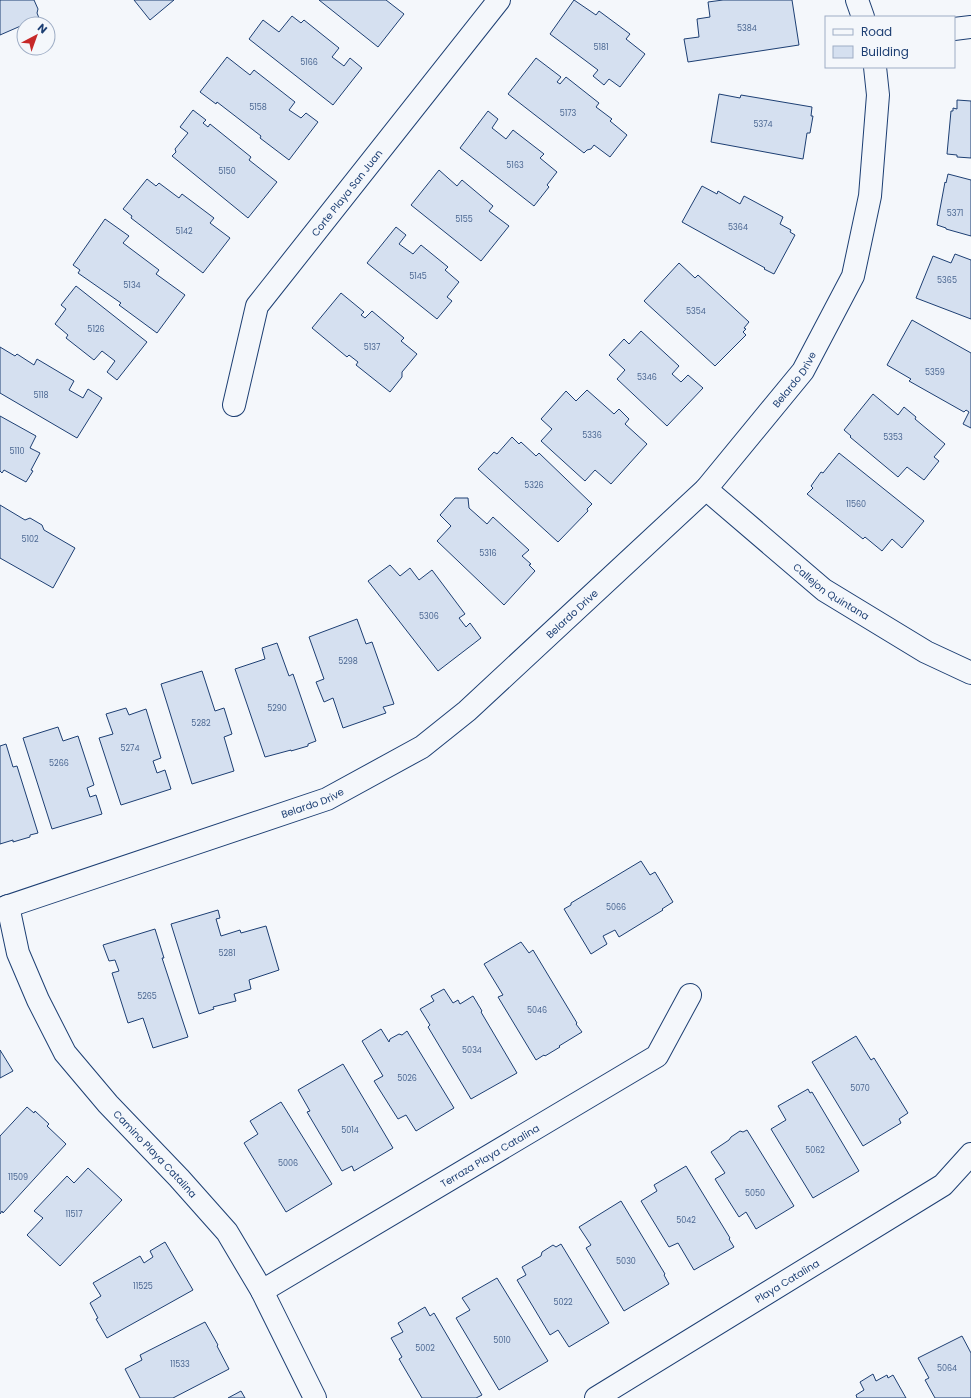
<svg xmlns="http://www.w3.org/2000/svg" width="971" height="1398" font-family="Poppins,sans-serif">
<rect width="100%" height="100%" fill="#f4f7fb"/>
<!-- building -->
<path fill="#d5e0f0" stroke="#1d3f73" d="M0,0H34L38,9L37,13L39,18L0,35Z
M134,0H174L150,20Z
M319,0H386L404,14L378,47Z
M574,0L596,15L599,11L630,34L626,39L645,54L620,87L609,79L604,85L593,76L598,70L550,34Z
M723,0H792L799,45L688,62L684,39L699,37L697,19L710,17L708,2Z
M292,16L301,23L304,20L339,48L332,57L344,66L350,58L362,68L333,105L249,39L263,20L279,32Z
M227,57L250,75L254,70L295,102L289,110L301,118L306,113L318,122L289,160L260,138L261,136L217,102L216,104L200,92Z
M536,58L561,77L557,82L560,84L566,77L599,103L596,107L612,119L610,121L627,135L610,157L594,145L591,149L587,150L584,153L508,94Z
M719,94L740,98L741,95L812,107L811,116H813L810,133H807L803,159L711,142Z
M957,100L971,101V158L957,157V155L947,154L951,111H953V108L957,109Z
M193,110L206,120L203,123L208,127L210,124L251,157L249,160L277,182L248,218L172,156L176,152L175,149L188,133L180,127Z
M488,111L498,119L492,128L506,139L513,130L544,154L540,158L557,172L547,185L549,187L534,206L460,148Z
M439,170L457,186L462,180L493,206L489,211L509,226L481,261L411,205Z
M948,174L971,180V236L946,229V228L937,225L945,182L946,183Z
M147,179L156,186L159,183L179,198L182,194L214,218L210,223L230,238L203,273L131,218L132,216L123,209Z
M702,186L717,194L718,191L740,204L744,196L783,217L780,224L791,230L790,232L795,235L774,274L764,269L765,268L682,222Z
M105,219L129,236L123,243L159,270L156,274L185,295L157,333L119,305L121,303L78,273L80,270L73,265Z
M396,227L406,235L399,244L413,254L421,245L448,267L445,270L459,282L447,297L452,301L437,319L367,263Z
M955,254L971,260V319L916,298L933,256L951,263Z
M679,263L695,278L698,275L749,322L744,328L746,329L743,332L746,335L715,366L644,301Z
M76,286L147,342L117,380L107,372L115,361L102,351L94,360L66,338L68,335L55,324L66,309L61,305Z
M341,293L364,312L361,315L365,318L372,311L404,338L401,341L417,354L402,372V377L390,392L356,365L358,362L349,355L347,357L312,328Z
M912,320L971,353V428L963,424L969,412L966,410L964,412L909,381L911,379L887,365Z
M641,331L679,366L672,374L681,382L688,375L703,388L667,426L617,379L625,370L609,355L624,339L629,344Z
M0,347L15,356L17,354L34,365L37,359L74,381L69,390L83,398L88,389L102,398L77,438L0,393Z
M587,390L614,414L619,409L629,419L625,424L647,444L611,484L595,470L585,481L541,441L552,429L541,419L566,391L576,401Z
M873,394L898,415L904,407L916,417L915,419L945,444L934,457L939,461L924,480L907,467L898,477L850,437L851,436L844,430Z
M0,416L36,436L30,448L40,453L31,470L33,471L26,482L4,470L2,473L0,471Z
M512,437L519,444L521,442L536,456L539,453L592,504L587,509L588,511L558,542L478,469L494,452L497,454Z
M839,453L924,521L902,548L892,539L882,551L865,537L863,539L807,494L813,488L811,486L821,472L823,473Z
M455,498H468L469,508L487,524L493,517L529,550L522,556L531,564L529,565L535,571L504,605L437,541L451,526L440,515Z
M0,505L25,520L30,518L42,525L44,530L75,548L53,588L0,558Z
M390,565L400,576L410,568L419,580L432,570L465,614L459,618L466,627L470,623L481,638L438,671L368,581Z
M357,619L366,644L372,642L394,704L383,707L386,713L343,728L333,698L324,702L316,682L324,679L309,637Z
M277,643L289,676L293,674L316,741L308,744V746L291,751V750L265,757L235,669L265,659L262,648Z
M202,671L215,711L224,708L232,734L224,737L234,771L192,784L161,684Z
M126,708L129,715L146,709L161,758L153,761L157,773L165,770L171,789L121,805L99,738L113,734L106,714Z
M58,727L63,741L78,736L94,785L87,788L90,797L96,795L102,814L52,829L23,738Z
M6,744L13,767L17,766L38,833L30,835V837L13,842V840L0,844V746Z
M641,861L650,875L655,872L673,902L662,909L663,910L619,937L615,930L603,936L607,944L591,954L564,909L571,905V903Z
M218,910L220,918L216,919L221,936L240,930L241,933L266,926L279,970L249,980L251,989L234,994L236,1001L213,1007L214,1009L199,1014L171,924Z
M155,929L164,958H162L188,1037L153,1048L143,1018L128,1023L112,973L119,971L115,960L109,961L103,945Z
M521,942L529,953L533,950L577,1023L576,1024L582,1032L559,1046L560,1047L545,1056L544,1055L536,1060L498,997L503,995L484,964Z
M444,989L453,1003L458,1000L460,1004L473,996L482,1011L481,1012L517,1073L471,1099L428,1027L430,1025L420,1009L434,1001L431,996Z
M381,1029L389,1042L390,1039L399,1034L402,1035L407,1031L454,1108L416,1131L406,1115L398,1119L374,1081L383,1076L362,1041Z
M856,1036L871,1060L874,1058L908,1113L899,1119L901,1123L863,1146L812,1062Z
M0,1050L13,1071L0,1078Z
M343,1064L393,1148L354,1171L352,1166L342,1171L307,1112L310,1111L298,1090Z
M808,1089L810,1093L812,1092L859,1171L813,1198L771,1129L786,1120L778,1106Z
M281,1102L332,1184L286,1212L244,1143L258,1134L250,1121Z
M27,1107L34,1113L35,1111L49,1124L47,1126L66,1144L3,1213L2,1211L0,1214V1136Z
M747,1130L794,1206L756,1229L746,1212L739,1217L715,1179L725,1173L711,1152L729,1140L731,1137L740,1131L743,1132Z
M686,1166L730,1238L729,1239L734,1247L694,1270L678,1243L669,1247L641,1201L657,1191L654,1185Z
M88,1168L122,1200L60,1266L27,1235L43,1218L34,1211L67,1176L74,1183Z
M621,1201L665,1274L664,1275L669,1284L624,1311L586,1248L591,1245L579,1227Z
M165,1242L193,1290L107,1338L96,1319L98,1318L90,1303L101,1296L93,1283L140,1256L144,1263L153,1257L150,1251Z
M561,1244L609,1323L569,1347L558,1330L550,1335L517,1280L526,1275L522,1267L541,1256L542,1252L553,1245L556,1247Z
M497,1278L548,1361L499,1390L456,1318L470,1310L462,1298Z
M425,1307L430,1316L434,1313L482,1395L476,1398H422L399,1359L402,1357L391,1338L403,1332L398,1323Z
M205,1322L218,1345L217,1346L229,1369L173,1398H140L125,1369L142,1360L140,1355Z
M962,1336L971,1353V1398H935L925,1380L929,1378L918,1358Z
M873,1374L876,1381L887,1375L888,1378L893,1375L906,1398H857L856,1395L864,1390L860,1382Z
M241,1391L245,1398H228Z"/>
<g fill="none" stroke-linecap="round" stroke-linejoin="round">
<!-- street casing -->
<g stroke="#1d3f73" stroke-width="24">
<g id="street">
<path d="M857,0L863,17"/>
<path d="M954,29L971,27"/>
<path id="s1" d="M234,405L257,306L499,0"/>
<path id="s2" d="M706,489L824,590L926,652L971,673"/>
<path id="s3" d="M8,906L18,953L38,1000L65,1053L108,1104L179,1178L227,1232L262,1291L315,1398"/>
<path id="s4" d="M0,909L327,799L422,747L467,711L706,489L803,371L853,276L870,196L878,95L875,67"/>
<path id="s5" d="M262,1291L657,1056L690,995"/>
<path id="s6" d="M596,1398L943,1185L971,1154"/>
</g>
</g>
<!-- street -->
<use href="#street" stroke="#f4f7fb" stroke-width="22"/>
</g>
<g text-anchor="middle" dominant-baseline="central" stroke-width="3" stroke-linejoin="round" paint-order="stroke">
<!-- number labels -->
<g font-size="8" fill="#4b6792">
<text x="747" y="28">5384</text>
<text x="601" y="47">5181</text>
<text x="309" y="62">5166</text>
<text x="258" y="107">5158</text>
<text x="568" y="113">5173</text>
<text x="763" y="124">5374</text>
<text x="515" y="165">5163</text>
<text x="227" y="171">5150</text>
<text x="955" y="213">5371</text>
<text x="464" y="219">5155</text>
<text x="738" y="227">5364</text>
<text x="184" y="231">5142</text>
<text x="418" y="276">5145</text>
<text x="947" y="280">5365</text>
<text x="132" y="285">5134</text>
<text x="696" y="311">5354</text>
<text x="96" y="329">5126</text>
<text x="372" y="347">5137</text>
<text x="935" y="372">5359</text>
<text x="647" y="377">5346</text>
<text x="41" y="395">5118</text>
<text x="592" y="435">5336</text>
<text x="893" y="437">5353</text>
<text x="17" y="451">5110</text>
<text x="534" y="485">5326</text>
<text x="856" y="504">11560</text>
<text x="30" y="539">5102</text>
<text x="488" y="553">5316</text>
<text x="429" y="616">5306</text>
<text x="348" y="661">5298</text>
<text x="277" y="708">5290</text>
<text x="201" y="723">5282</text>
<text x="130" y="748">5274</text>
<text x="59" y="763">5266</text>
<text x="616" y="907">5066</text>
<text x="227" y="953">5281</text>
<text x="147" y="996">5265</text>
<text x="537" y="1010">5046</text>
<text x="472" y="1050">5034</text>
<text x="407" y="1078">5026</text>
<text x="860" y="1088">5070</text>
<text x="350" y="1130">5014</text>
<text x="815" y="1150">5062</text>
<text x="288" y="1163">5006</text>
<text x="18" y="1177">11509</text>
<text x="755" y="1193">5050</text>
<text x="74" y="1214">11517</text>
<text x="686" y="1220">5042</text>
<text x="626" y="1261">5030</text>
<text x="143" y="1286">11525</text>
<text x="563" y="1302">5022</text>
<text x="502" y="1340">5010</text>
<text x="425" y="1348">5002</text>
<text x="180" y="1364">11533</text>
<text x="947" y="1368">5064</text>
</g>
<!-- street labels -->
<g font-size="10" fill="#1d3f73" stroke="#f4f7fb">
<text stroke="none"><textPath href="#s1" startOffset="246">Corte Playa San Juan</textPath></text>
<text stroke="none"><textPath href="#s4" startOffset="978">Belardo Drive</textPath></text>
<text stroke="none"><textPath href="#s2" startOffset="162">Callejon Quintana</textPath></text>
<text stroke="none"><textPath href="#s4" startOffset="654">Belardo Drive</textPath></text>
<text stroke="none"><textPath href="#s4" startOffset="330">Belardo Drive</textPath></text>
<text stroke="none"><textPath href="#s3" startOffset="294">Camino Playa Catalina</textPath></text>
<text stroke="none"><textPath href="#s5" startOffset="265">Terraza Playa Catalina</textPath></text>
<text stroke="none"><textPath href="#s6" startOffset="224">Playa Catalina</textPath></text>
</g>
</g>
<!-- legend -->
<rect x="825" y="16" width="130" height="52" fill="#f4f7fb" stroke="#9eadc5"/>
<rect x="833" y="29" width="20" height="6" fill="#f4f7fb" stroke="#9eadc5"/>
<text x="861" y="36" font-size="12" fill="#1d3f73">Road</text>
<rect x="833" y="46" width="20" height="12" fill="#d5e0f0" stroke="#9eadc5"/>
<text x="861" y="56" font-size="12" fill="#1d3f73">Building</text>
<!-- north arrow -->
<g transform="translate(36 36) rotate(41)"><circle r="19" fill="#f4f7fb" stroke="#9eadc5"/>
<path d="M0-3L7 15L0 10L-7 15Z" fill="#c62828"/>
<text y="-6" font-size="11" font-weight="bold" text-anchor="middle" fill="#1d3f73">N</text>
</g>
</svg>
